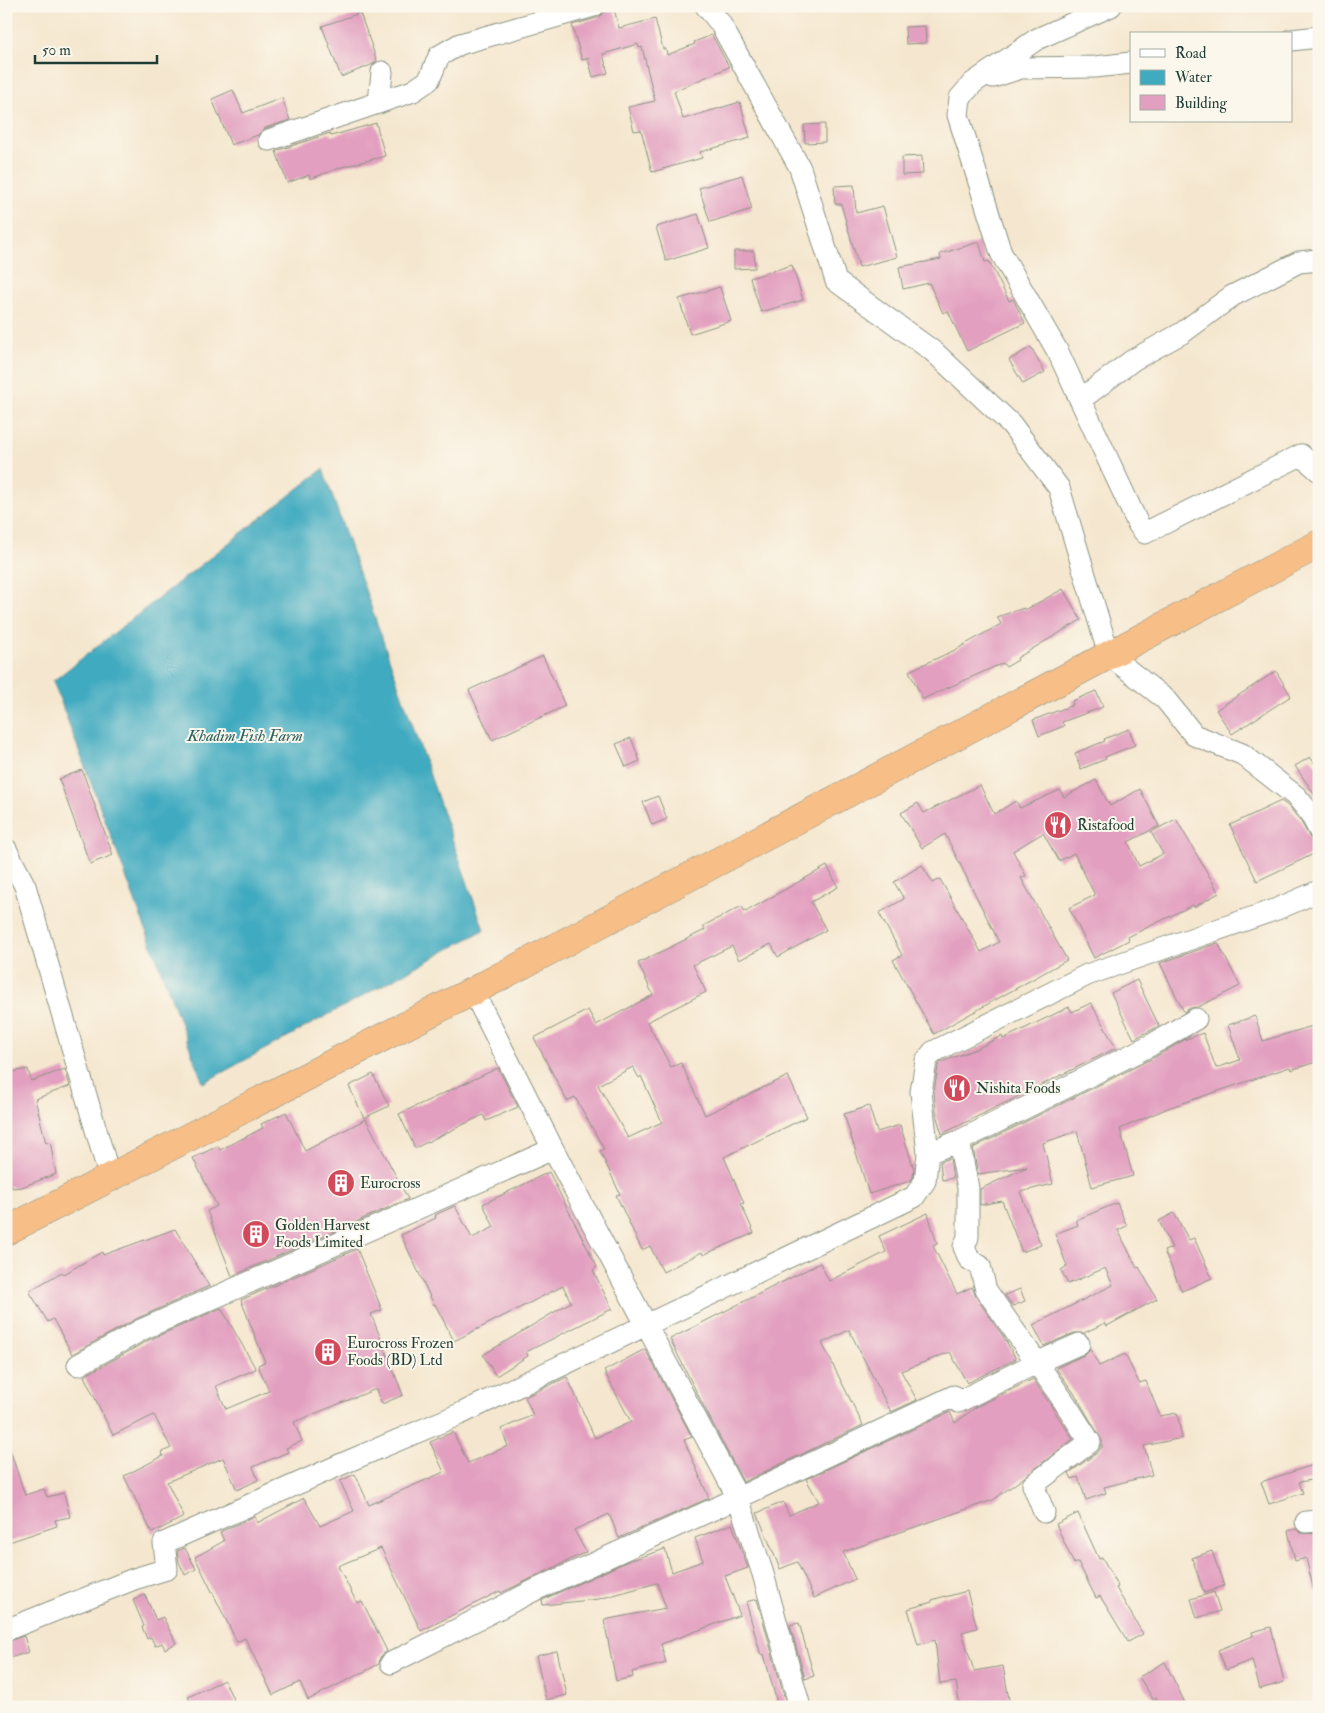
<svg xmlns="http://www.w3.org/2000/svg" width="1325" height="1713" font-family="'IM FELL Double Pica',serif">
<rect width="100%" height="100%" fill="#fbf7ec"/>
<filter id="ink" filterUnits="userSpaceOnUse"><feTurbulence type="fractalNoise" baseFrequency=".02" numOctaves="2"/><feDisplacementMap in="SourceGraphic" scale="10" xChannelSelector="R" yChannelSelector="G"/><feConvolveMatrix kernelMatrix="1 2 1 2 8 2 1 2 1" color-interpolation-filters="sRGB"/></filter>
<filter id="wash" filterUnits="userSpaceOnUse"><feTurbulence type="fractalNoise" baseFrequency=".0096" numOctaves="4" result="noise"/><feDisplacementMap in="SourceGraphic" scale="20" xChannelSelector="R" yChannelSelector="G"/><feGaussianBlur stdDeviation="1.12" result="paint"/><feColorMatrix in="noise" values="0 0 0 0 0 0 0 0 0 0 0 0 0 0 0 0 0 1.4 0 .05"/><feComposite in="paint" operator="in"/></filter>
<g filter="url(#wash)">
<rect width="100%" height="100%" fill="#f5e7cf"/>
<!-- water -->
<path fill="#40aac0" stroke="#30747a" d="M323,469L484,930L203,1083L53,681Z"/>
<g id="blocks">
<!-- building -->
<path fill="#e29fbf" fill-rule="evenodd" d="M614,9L619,28L655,19L663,49H666L667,55L695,44L694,42L712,35L729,67L674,91L683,119L740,102L750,138L700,152L702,158L652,172L641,130L634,131L628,107L655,101L642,47L639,48L638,44L603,54L608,73L593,77L588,58L582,60L572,25L597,18L604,12Z
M360,13L377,61L371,65L341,77L322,26Z
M925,26L926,43L906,44L905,27Z
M233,90L243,113L282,98L290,120L265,128L258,135L231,145L212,99Z
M376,123L385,156L342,167L310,179L309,175L287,183L276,151L330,133L331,136Z
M825,124V142L805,143L804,125Z
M922,156L923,174L902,175V157Z
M742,175L752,209L710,222L699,188Z
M854,185L856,213L883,206L897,257L859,267L841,204H835L834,186Z
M698,214L709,248L666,261L656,227Z
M979,242L985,262L989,261L1009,301L1013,299L1025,323L967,351L948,311L943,313L929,283L903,289L899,267L941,259L940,254Z
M734,251H754L755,268L734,269Z
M792,265L803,300L761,312L750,278Z
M720,287L731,321L690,334L679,299Z
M1031,347L1045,372L1023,384L1009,360Z
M1063,589L1081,620L1017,658L1018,660L1006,667L1003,663L923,699L909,671L955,650L1001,624L997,617L1024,608L1025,610Z
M543,656L565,706L492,740L469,690Z
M1276,671L1291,696L1232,734L1216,710Z
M1096,691L1103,707L1062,722L1064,726L1039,736L1033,720L1073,705L1072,701Z
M1129,729L1135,745L1105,757L1106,759L1081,769L1075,753L1105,741L1104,739Z
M631,738L640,761L626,767L616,744Z
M1310,757L1319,769V801L1295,766Z
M82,770L113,855L90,864L59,779Z
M1096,780L1110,806L1140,789L1159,826L1128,842L1139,866L1163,854L1151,832L1176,819L1219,893L1194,907L1193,905L1128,937L1129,940L1094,958L1069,908L1095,895L1074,853L1059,861L1043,833L1013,851L1026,876L1021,878L1067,960L934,1034L893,960L902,955L879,913L904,899L894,882L922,865L933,883L940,879L981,952L999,942L945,834L922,848L901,813L918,803L924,813L980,785L994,814L1016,801L1020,808L1060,790L1064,797Z
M658,796L667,819L652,825L643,802Z
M1281,801L1288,806L1300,820L1318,852L1257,881L1230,825Z
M827,866L838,887L811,902L826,930L778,957L771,944L739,960L732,946L693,965L706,992L647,1022L671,1067L681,1063L705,1115L788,1076L807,1117L724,1157L744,1203L741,1204L754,1233L703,1255L702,1252L663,1272L650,1246L642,1250L616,1195L620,1194L600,1151L604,1149L575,1097L567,1101L534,1038L588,1010L596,1025L653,995L638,963L705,930L703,926L742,906L745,912ZM633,1067L639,1078L641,1076L662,1122L628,1138L598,1085Z
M1218,943L1240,986L1198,1007L1190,1008L1184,1012L1160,963Z
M1137,980L1159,1026L1134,1039L1111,993Z
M1091,1003L1116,1048L942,1134L937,1118L934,1092L938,1066L941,1062L976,1049L1002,1036L1003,1039L1069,1007L1072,1012Z
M1255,1016L1263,1041L1319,1024V1061L1291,1070L1290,1067L1168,1108L1120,1129L1133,1176L1092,1187L1077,1131L1043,1143L1053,1184L1020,1192L1041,1245L1022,1252L1002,1201L980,1205V1189L1027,1167L978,1174L973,1148L1157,1056L1184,1040L1203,1033L1216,1068L1240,1060L1228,1025Z
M498,1068L518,1107L486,1121L483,1115L415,1148L399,1114Z
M28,1069L31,1081L65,1069L70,1086L35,1099L46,1143L50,1141L56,1174L22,1187L12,1188V1186L6,1187V1073Z
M373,1074L389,1106L364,1118L349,1086Z
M869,1106L877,1132L900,1125L914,1169L913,1177L910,1181L869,1194L844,1114Z
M286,1112L305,1151L366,1119L408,1199L232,1276L207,1211L217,1206L193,1158L218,1146L220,1150L263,1128L261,1124Z
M950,1158L953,1178L942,1180L940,1162Z
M549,1172L597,1267L593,1270L612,1309L526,1352L528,1356L496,1376L483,1355L571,1302L563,1286L454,1341L435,1304L434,1305L401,1235L436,1218L435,1215L455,1206L472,1238L494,1227L483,1204Z
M1117,1203L1127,1226L1118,1230L1137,1268L1139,1267L1157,1299L1107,1326L1105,1323L1084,1333H1074L1044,1346L1033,1325L1113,1285L1105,1268L1068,1284L1061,1270L1067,1266L1055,1234L1078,1225L1076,1220Z
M928,1213L937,1244L933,1246L957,1294L972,1287L976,1297L1005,1339L1016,1359L967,1383L950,1352L901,1371L917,1400L891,1412L849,1330L822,1343L863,1425L743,1482L702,1403L670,1339L820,1263L829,1281L886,1252L879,1236Z
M1174,1213L1189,1240L1194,1238L1212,1278L1182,1291L1164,1251L1172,1248L1159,1221Z
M175,1229L209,1286L138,1318L72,1354L53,1319L48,1322L29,1291L62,1272L64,1274L102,1252L103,1255Z
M357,1249L382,1310L371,1314L403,1395L382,1404L376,1389L294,1422L302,1441L286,1448L288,1452L253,1467L258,1480L237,1490L223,1458L167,1482L184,1517L152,1533L124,1476L163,1456L162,1452L171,1448L154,1415L113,1435L84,1376L149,1340L221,1308L256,1369L216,1386L226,1409L269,1391L258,1365L265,1362L241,1300Z
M1020,1289L1025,1301L1013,1306L1005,1295Z
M645,1349L692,1437L684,1440L709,1498L619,1538L609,1514L574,1530L586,1552L501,1593L500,1591L421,1631L381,1548L338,1566L357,1603L362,1601L387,1651L380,1657L379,1664L308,1700L300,1682L273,1695L245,1638L237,1642L195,1557L224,1541L220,1532L255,1516L257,1523L304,1498L320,1526L354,1511L340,1481L355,1474L369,1505L444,1472L430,1442L453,1432L468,1463L508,1446L501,1429L533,1415L525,1397L567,1377L595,1438L631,1422L604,1371Z
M1090,1349L1099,1366L1125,1354L1139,1383L1146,1381L1160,1416L1177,1413L1182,1438L1144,1446L1152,1475L1104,1487L1106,1493L1086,1500L1078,1477L1072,1479L1069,1473L1098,1452L1102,1447V1441L1076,1396L1056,1368L1084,1355Z
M1033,1379L1073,1439L1022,1479L993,1500L843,1552L855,1579L814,1598L797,1562L780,1569L757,1513L783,1502L789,1515L819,1502L806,1479L950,1412L955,1423L976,1407Z
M9,1447L25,1495L44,1489L47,1497L64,1493L70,1517L55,1520L57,1526L6,1543V1448Z
M1319,1463V1479L1299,1482L1303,1493L1269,1504L1261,1482Z
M1078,1513L1099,1559L1102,1557L1118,1587L1116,1588L1143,1634L1128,1642L1100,1596L1096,1598L1078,1562L1074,1564L1056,1524Z
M732,1524L748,1568L725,1576L740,1615L661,1644L666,1663L632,1672L633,1677L616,1681L604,1620L666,1608L657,1583L599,1599L543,1605L542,1600L626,1562L665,1549L672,1572L703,1561L695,1538Z
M1296,1529L1301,1533L1319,1534V1591H1314L1306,1558L1295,1561L1288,1531Z
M185,1548L196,1569L185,1575L179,1562L177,1551Z
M1212,1551L1224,1586L1204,1593L1192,1558Z
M967,1591L977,1628L962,1632L974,1671L1003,1666L1010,1705L960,1707L956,1682L940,1684L935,1640L918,1645L908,1609L932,1602V1600L945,1596V1597Z
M1214,1592L1220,1611L1197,1618L1191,1599Z
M145,1595L156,1620L163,1617L176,1643L165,1649L162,1643L155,1646L151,1637L147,1639L142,1627L144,1626L133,1600Z
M757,1599L787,1707H778L764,1654L761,1655L746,1602Z
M799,1623L814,1676L805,1679L790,1625Z
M1271,1627L1284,1682L1260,1689L1252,1660L1226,1670L1218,1650L1253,1636L1252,1632Z
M24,1636L29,1652L6,1659V1642Z
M557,1651L567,1695L546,1700L536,1656Z
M1165,1662L1187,1707H1161L1156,1697L1153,1699L1139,1677Z
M224,1680L237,1707H193L188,1697Z"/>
</g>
</g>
<g filter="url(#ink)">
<use href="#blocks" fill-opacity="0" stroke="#8a9282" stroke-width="1"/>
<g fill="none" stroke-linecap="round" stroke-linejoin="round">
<!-- minor casing -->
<g stroke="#8a9282" stroke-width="23">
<path id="minor" d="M706,6L720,23L800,168L836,281L934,352L1011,424L1059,488L1109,655L1165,699L1194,735L1242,754L1297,797L1310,813L1319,830
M1111,6L1037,39L973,83L960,98L958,115L1001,253L1058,352L1138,524L1145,533L1301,455L1319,471
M1291,40L1319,37
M993,77L1021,68L1095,67L1131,63
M379,103L382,72
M269,140L413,91L429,80L439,56L460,44L594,6
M1080,400L1133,360L1182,333L1232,296L1299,262L1319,260
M6,849L25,886L110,1178
M473,991L553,1149L738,1498L763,1574L800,1707
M959,1141L968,1188V1237L964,1247L969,1259L980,1266L986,1290L1065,1403L1090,1442L1033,1485L1044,1512
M928,1153L959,1141L1151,1045L1196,1019
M78,1365L143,1329L553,1149
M1306,1522L1319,1521
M6,1630L134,1579L167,1569L164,1543L344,1463L460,1414L914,1197L925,1181L928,1153L921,1092L926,1061L933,1052L1087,975L1277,909L1319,891
M391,1663L535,1590L738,1498L954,1396L958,1402L1038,1362L1079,1344"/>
</g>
<!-- highway casing -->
<g stroke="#8a9282" stroke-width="29">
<path id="highway" d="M6,1231L473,991L1319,544"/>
</g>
<!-- minor -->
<use href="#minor" stroke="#fff" stroke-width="21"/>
<!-- highway -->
<use href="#highway" stroke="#f7be88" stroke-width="28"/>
</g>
</g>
<!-- icons -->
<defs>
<g id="restaurant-disc" transform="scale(1.4375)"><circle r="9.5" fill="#d1495b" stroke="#fbf7ec"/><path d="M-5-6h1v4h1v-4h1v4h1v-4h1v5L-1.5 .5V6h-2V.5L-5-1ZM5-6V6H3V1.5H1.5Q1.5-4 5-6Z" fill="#fff"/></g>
<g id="building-disc" transform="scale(1.4375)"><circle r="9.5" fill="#d1495b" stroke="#fbf7ec"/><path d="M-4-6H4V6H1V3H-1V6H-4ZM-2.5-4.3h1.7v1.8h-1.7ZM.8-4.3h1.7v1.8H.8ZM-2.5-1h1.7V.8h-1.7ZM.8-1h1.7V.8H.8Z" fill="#fff"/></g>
</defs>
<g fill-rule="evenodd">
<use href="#restaurant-disc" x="1058" y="825"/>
<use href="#restaurant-disc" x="957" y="1088"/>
<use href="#building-disc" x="341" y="1183"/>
<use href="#building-disc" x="256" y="1234"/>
<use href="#building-disc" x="328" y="1352"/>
</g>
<g text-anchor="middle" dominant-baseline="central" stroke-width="4" stroke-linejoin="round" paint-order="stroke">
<!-- poi labels -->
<g font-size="15" fill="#1f3d34" stroke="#fbf7ec" text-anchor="start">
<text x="1077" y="825">Ristafood</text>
<text x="976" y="1088">Nishita Foods</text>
<text x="360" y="1183">Eurocross</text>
<text x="275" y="1225">Golden Harvest<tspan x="275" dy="17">Foods Limited</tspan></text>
<text x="347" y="1343">Eurocross Frozen<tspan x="347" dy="17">Foods (BD) Ltd</tspan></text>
</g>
<!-- water labels -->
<g font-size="16" font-style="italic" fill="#295e5e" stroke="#fbf7ec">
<text x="245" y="736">Khadim Fish Farm</text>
</g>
</g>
<!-- margin -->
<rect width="1325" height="1713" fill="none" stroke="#fbf7ec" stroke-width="25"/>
<!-- legend -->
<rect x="1130" y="32" width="162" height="90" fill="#fbf7ec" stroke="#a3ada2"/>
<rect x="1140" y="49" width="25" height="8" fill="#ffffff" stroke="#a3ada2"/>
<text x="1175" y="58" font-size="15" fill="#1f3d34">Road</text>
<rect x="1140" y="70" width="25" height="15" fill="#40aac0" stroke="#a3ada2"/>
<text x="1175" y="82" font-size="15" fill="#1f3d34">Water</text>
<rect x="1140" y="95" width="25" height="15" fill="#e29fbf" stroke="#a3ada2"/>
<text x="1175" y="108" font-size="15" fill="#1f3d34">Building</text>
<!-- scale -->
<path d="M35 55v8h122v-8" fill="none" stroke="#1f3d34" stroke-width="2.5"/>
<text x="42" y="55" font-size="15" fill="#1f3d34" stroke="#fbf7ec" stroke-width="4" paint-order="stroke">50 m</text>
</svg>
